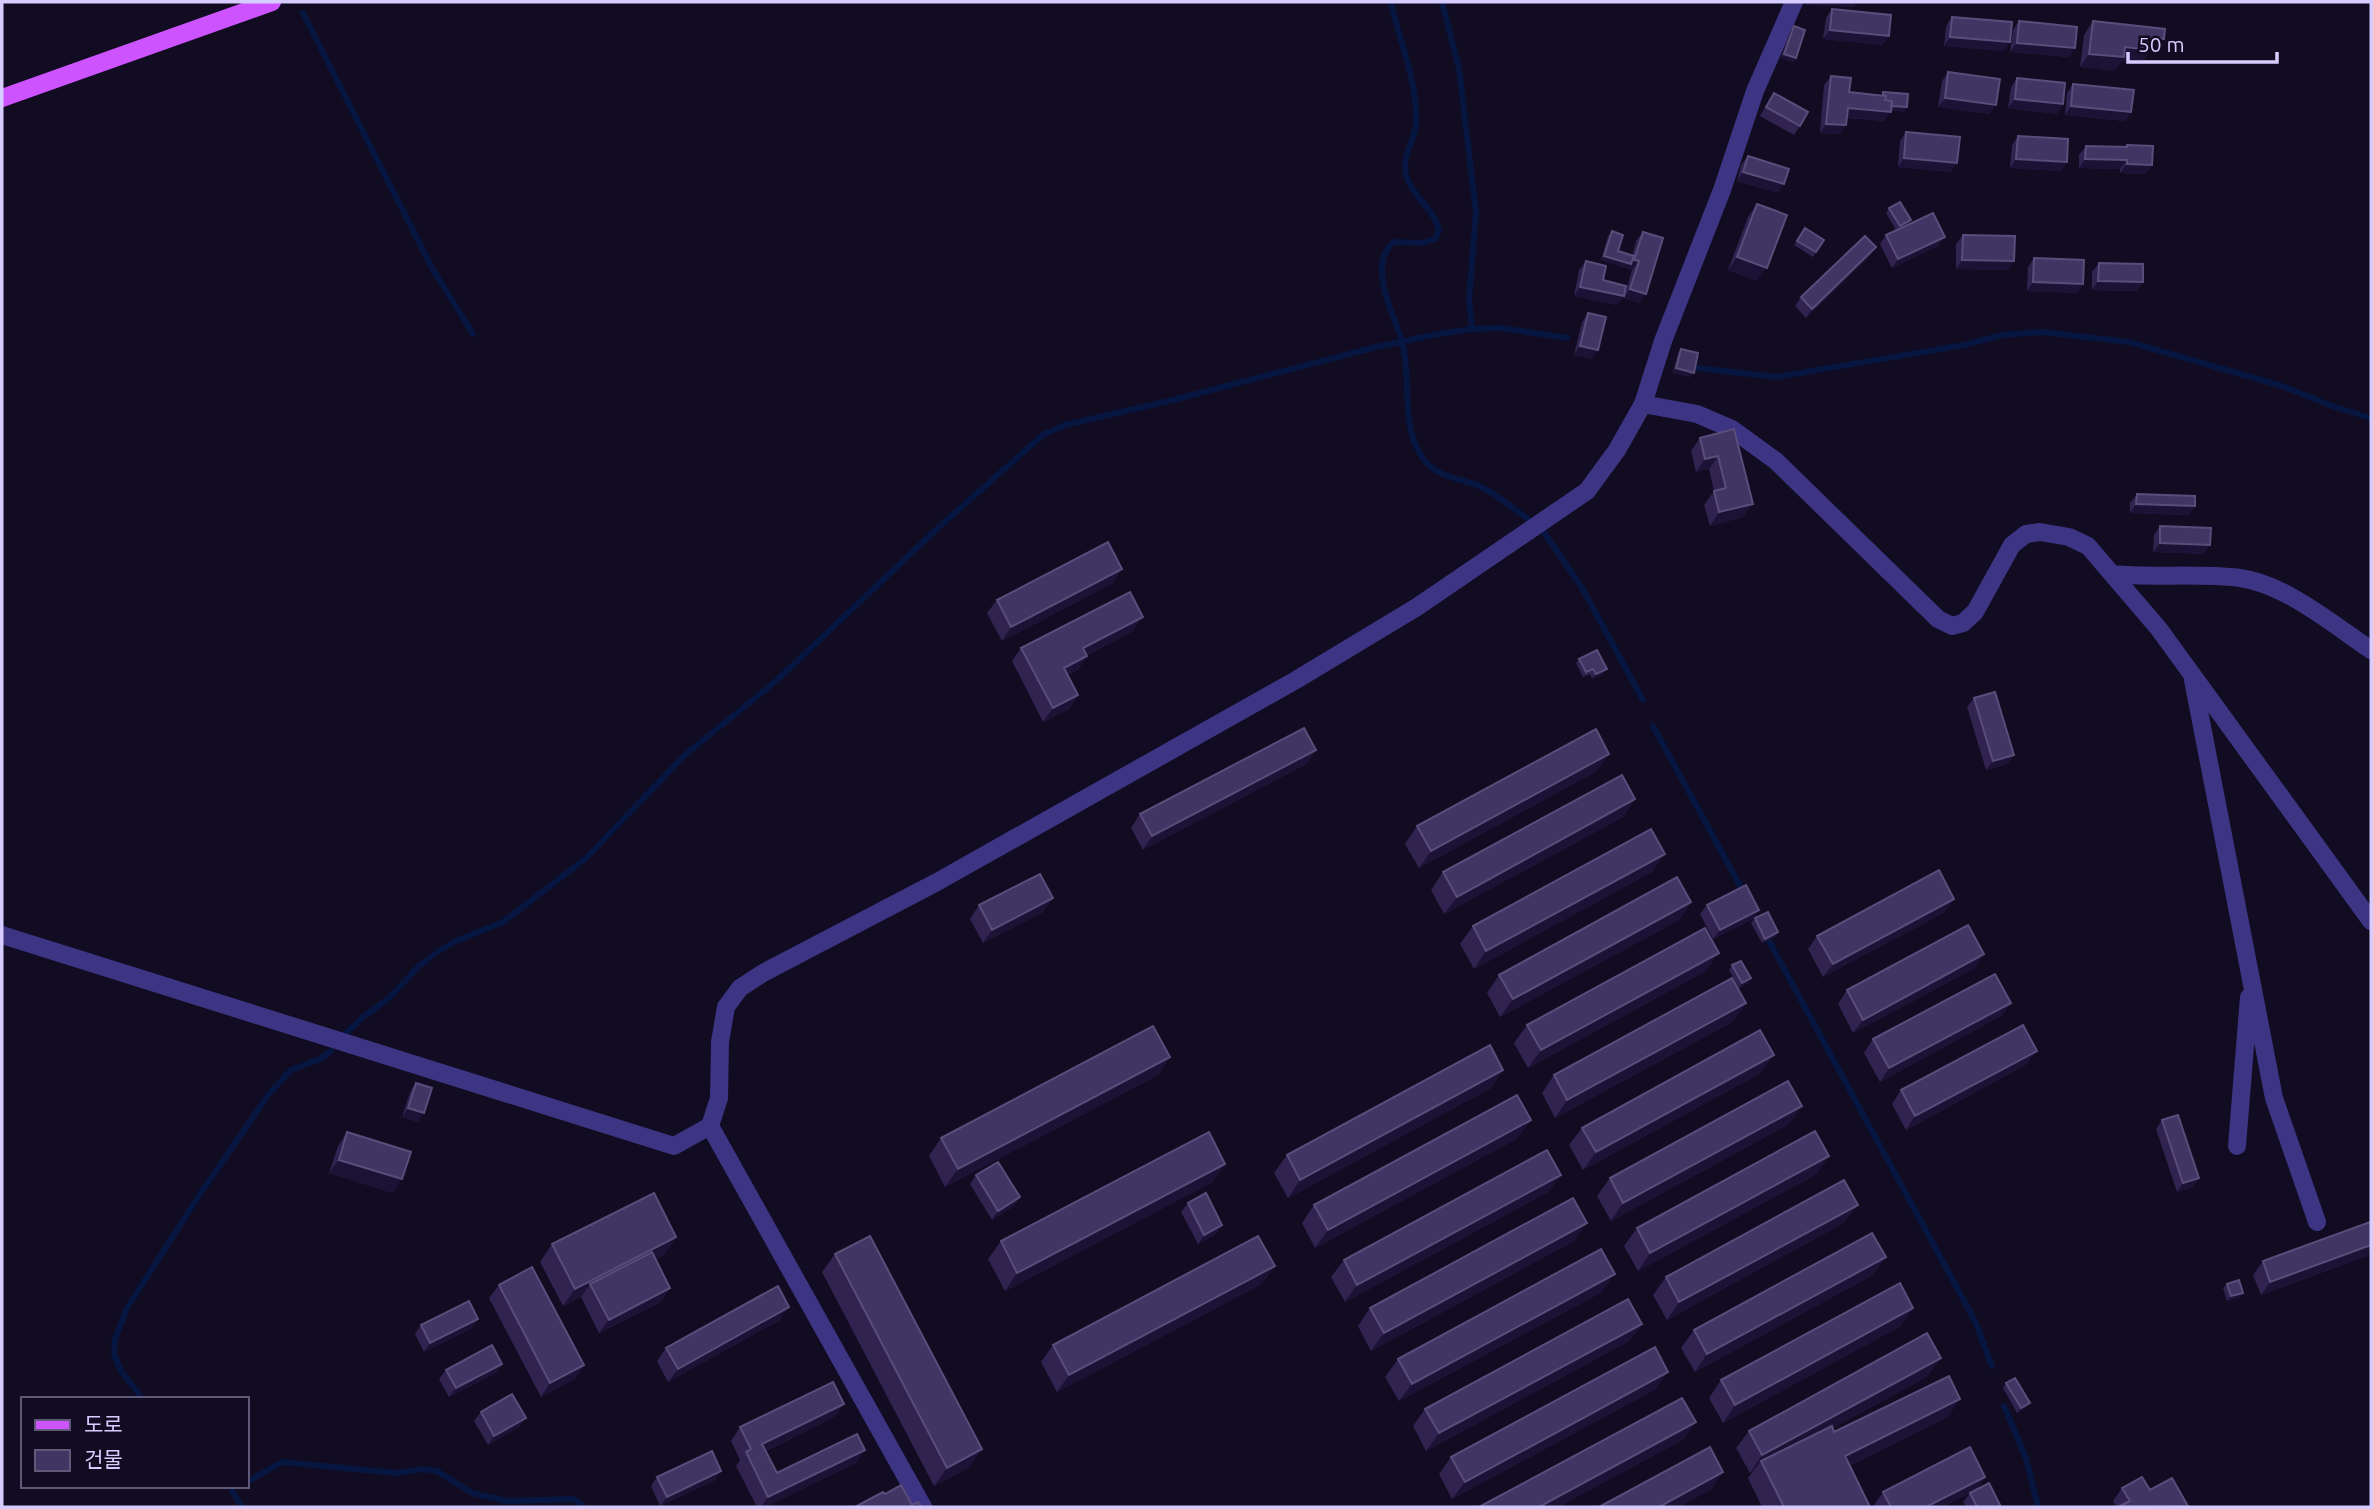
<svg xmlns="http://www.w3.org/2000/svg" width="2373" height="1509" font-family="Ubuntu,'Noto Sans KR',sans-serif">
<rect width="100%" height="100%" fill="#110c21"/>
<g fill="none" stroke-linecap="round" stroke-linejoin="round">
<!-- stream -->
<path stroke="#061640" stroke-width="6" d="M1391,2C1399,42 1418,81 1416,124C1415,138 1405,151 1405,165C1404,192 1435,207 1439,231L1435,239L1422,243L1394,242C1385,249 1382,258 1382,270C1382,295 1395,318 1402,342C1413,382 1398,429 1426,462C1440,478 1460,478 1479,486C1497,494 1512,508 1528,519
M1442,2L1459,69L1476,212L1469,300L1472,329
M303,13L432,268L473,334
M1697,368L1777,377L1964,345L2002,335L2042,332L2129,342L2282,386L2332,406L2371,418
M1543,531L1581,586L1643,700
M1653,726L1744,893
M1769,941L1975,1321L1992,1366
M345,1034L362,1018L389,998L418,967L437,952L456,941L503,922L585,859L685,755L776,681L940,526L1044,434L1065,425L1173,400L1376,347L1438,334L1472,329L1501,328L1567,338
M143,1399L121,1371L114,1354L115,1339L127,1308L200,1194L269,1094L291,1070L320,1059L331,1051
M2004,1406L2026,1458L2038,1507
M247,1482L282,1462L396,1473L422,1469L437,1471L472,1493L507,1501L574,1499L584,1507
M229,1486L242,1507"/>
<!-- minor -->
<path stroke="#3d3483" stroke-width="18" d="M1643,404L1697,414L1732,429L1776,461L1938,619L1952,626L1963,623L1975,612L2012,545L2026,534L2040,532L2069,537L2088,546L2159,629L2371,921
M2112,574C2154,578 2199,573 2240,578C2285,584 2334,625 2371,650
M2193,680L2274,1098L2317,1222
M2,935L674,1146L710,1126L719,1098L720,1042L726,1007L740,988L763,973L937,882L1296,680L1417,607L1587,491L1617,450L1643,404L1663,341L1722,190L1755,91L1794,2
M710,1126L923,1507
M2237,1146L2249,997"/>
<!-- major -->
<path stroke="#cd53ff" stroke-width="18" d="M2,98L272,2"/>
</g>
<!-- wall -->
<path fill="#302350" d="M1832,9L1889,36L1882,45L1823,39L1826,18Z
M1952,17L2004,51L1944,46L1946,26Z
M2019,21L2069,57L2010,52L2013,30Z
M2093,21L2164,39L2155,52H2149L2141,64L2121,61L2115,71L2080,67L2084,35Z
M1794,26L1796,58L1793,62L1781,58L1790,31Z
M1948,72L1990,114L1938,107L1942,81Z
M1831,76L1849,92L1881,95L1883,92L1907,107L1904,112L1891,110L1884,121L1847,118L1840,134L1820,133L1824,85Z
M2017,78L2063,104L2057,114L2008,108L2011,87Z
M2073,84L2131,112L2125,121L2065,115L2067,93Z
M1774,93L1800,126L1794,135L1760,116Z
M1906,132L1951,172L1898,167L1900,141Z
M2018,136L2067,162L2060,171L2010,168L2012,145Z
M2127,145L2146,174L2120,173V169L2079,168V155L2086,146L2125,147Z
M1748,156L1778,193L1737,181L1741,165Z
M1757,204V281L1728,270L1748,217Z
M1889,208L1911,220L1908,224L1938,246L1892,268L1880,244L1886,235L1896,230L1886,213Z
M1805,228L1824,240L1813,257L1794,245Z
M1612,231L1618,251L1632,256L1636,241L1643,232L1639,303L1624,298L1632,270L1601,260L1608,236Z
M1963,235L2014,261L2008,270L1956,269V244Z
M1870,256L1806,318L1795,306L1801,297Z
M2034,258L2083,284L2077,293L2027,291L2028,267Z
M1586,261L1603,280L1624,296L1617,305L1574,296L1579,270Z
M2099,263L2143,282L2137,291L2092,290V272Z
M1588,313L1592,359L1574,355L1582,322Z
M1681,349L1690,377L1673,373L1678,353Z
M1734,429L1753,504L1743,517L1710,526L1704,505L1714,491L1709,469L1696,472L1691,451L1700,438Z
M2137,494L2195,506L2188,515L2130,513V503Z
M2160,526L2204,554L2153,552L2154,535Z
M1113,583L1002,641L987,613L997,600Z
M1133,631L1087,655L1078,670L1068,675L1078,695L1069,709L1043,722L1012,661L1021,648Z
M1579,659L1607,669L1603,674L1592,679L1590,674L1583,677L1576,663Z
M1974,698L2014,755L2007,764L1986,770L1967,707Z
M1316,750L1306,764L1143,850L1131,828L1140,814Z
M1609,754L1597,771L1419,868L1405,844L1417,826Z
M1635,799L1623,817L1444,914L1431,890L1443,872Z
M1652,872L1474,969L1460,944L1473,926Z
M1053,898L1043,912L983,943L970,919L979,905Z
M1691,902L1679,920L1500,1017L1487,993L1499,975Z
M1707,905L1753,919L1713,939L1700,914Z
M1945,912L1823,977L1808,949L1817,936Z
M1755,918L1775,937L1762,943L1751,923Z
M1732,965L1751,978L1748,983L1739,988L1729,970Z
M1975,968L1853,1033L1838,1004L1847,990Z
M1706,971L1528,1068L1514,1043L1527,1025Z
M2011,1003L2001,1016L1880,1082L1864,1053L1873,1039Z
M1734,1021L1555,1118L1542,1093L1554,1075Z
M1170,1057L1158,1075L945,1187L929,1156L941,1138Z
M2027,1064L1906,1130L1892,1104L1901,1090Z
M1503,1070L1491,1088L1288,1198L1274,1173L1287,1155Z
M1761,1073L1583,1170L1569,1145L1582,1128Z
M416,1083L418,1122L402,1117L410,1092Z
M1802,1106L1789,1124L1611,1221L1597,1196L1610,1178Z
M2162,1120L2199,1178L2193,1187L2177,1192L2156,1129Z
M347,1132L393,1193L329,1173L338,1146Z
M1518,1138L1315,1248L1302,1223L1314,1205Z
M1817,1174L1638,1271L1624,1246L1637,1228Z
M976,1175L1020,1197L1014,1206L992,1220L970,1184Z
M1561,1175L1548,1192L1345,1302L1331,1277L1344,1260Z
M1213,1182L1005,1291L988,1259L1001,1241Z
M1188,1203L1222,1225L1216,1234L1198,1244L1181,1212Z
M1845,1222L1667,1320L1653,1295L1666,1277Z
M2371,1227V1251L2367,1256L2261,1295L2253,1275L2263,1261Z
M676,1237L664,1255L655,1259L670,1288L661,1302L599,1333L581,1297L563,1306L540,1262L552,1244Z
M1574,1241L1371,1351L1358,1326L1370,1308Z
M835,1254L970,1467L934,1486L822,1272Z
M1873,1275L1695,1372L1681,1348L1694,1330Z
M1262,1284L1057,1392L1041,1362L1053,1345Z
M2227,1284L2240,1297L2227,1301L2223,1288Z
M499,1285L584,1365L575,1379L541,1397L489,1298Z
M1602,1292L1399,1401L1385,1377L1398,1359Z
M1913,1308L1901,1326L1723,1423L1709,1398L1721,1380Z
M780,1320L668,1382L657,1361L666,1348Z
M1642,1324L1629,1341L1426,1451L1413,1426L1425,1409Z
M421,1325L472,1328L424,1352L415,1334Z
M502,1364L496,1373L449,1397L439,1379L446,1370Z
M1928,1376L1833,1428L1834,1432L1948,1417L1849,1466L1870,1507H1762L1748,1478L1753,1471L1750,1473L1736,1448L1749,1431Z
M2006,1383L2026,1408L2017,1413L2003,1388Z
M1656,1389L1452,1499L1439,1474L1451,1457Z
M844,1404L834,1417L766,1451L777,1473L865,1450L856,1463L765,1507H757L736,1466L740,1460L731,1441L740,1427Z
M481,1412L526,1418L519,1427L488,1445L474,1421Z
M657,1477L715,1480L660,1506L651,1486Z
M1985,1477L1976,1490L2001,1507H1966L1963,1502L1970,1493L1943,1507H1875L1874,1505L1883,1492Z
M2122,1488L2150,1490L2187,1507H2116L2113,1501Z"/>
<!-- shaded-wall -->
<path fill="#1c1235" d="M1808,2H1857L1854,7L1805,5Z
M1830,30L1889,36L1882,45L1823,39Z
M1950,37L2010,42L2004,51L1944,46Z
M2152,37L2164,39L2155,52H2149L2141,64L2121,61L2115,71L2080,67L2089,54L2125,47Z
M2017,43L2075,48L2069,57L2010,52Z
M1784,54L1796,58L1793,62L1781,58Z
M1945,98L1996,105L1990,114L1938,107Z
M2015,99L2063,104L2057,114L2008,108Z
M1882,105L1907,107L1904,112L1879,109Z
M2071,106L2131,112L2125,121L2065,115Z
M1848,108L1891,112L1884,121L1842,117Z
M1826,124L1846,125L1840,134L1820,133Z
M1904,158L1957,163L1951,172L1898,167Z
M2016,159L2067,162L2060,171L2010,168Z
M2085,159L2127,160L2120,169L2079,168Z
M2127,164L2152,165L2146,174L2120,173Z
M1743,172L1784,184L1778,193L1737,181Z
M1911,220L1908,224L1897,231L1900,226Z
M1945,237L1938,246L1892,268L1898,259Z
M1876,247L1870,256L1806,318L1812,309Z
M1604,256L1631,264L1634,260L1639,261L1632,270L1601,260Z
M1737,257L1767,268L1757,281L1728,270Z
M1962,260L2014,261L2008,270L1956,269Z
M2098,281L2143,282L2137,291L2092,290Z
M2033,282L2083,284L2077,293L2027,291Z
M1580,287L1624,296L1617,305L1574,296Z
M1630,289L1646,294L1639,303L1624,298Z
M1580,346L1598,350L1592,359L1574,355Z
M1676,368L1694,373L1690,377L1673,373Z
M1718,456L1709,469L1696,472L1705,459Z
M1753,504L1743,517L1710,526L1719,512Z
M2136,504L2195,506L2188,515L2130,513Z
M2160,543L2210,545L2204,554L2153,552Z
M1122,569L1113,583L1002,641L1011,627Z
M1143,617L1133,631L1074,661L1083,648Z
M1087,656L1078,670L1055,682L1064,668Z
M1607,669L1603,674L1592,679L1596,674Z
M1078,695L1069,709L1043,722L1053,708Z
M1316,750L1306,764L1143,850L1152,836Z
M1609,754L1597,771L1419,868L1431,851Z
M2014,755L2007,764L1986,770L1993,761Z
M1635,799L1623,817L1444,914L1457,897Z
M1665,854L1652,872L1474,969L1486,951Z
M1053,898L1043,912L983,943L992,930Z
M1954,899L1945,912L1823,977L1833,964Z
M1691,902L1679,920L1500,1017L1513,999Z
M1759,910L1753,919L1713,939L1720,930Z
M1778,932L1775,937L1762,943L1765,939Z
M1719,953L1706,971L1528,1068L1541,1050Z
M1984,954L1975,968L1853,1033L1863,1020Z
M1751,978L1748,983L1739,988L1742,983Z
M1746,1003L1734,1021L1555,1118L1567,1100Z
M2011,1003L2001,1016L1880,1082L1889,1068Z
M2037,1051L2027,1064L1906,1130L1915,1116Z
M1774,1055L1761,1073L1583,1170L1596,1152Z
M1170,1057L1158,1075L945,1187L958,1169Z
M1503,1070L1491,1088L1288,1198L1300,1180Z
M1802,1106L1789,1124L1611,1221L1623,1203Z
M408,1108L424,1113L418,1122L402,1117Z
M1531,1120L1518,1138L1315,1248L1328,1230Z
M1829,1156L1817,1174L1638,1271L1650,1253Z
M339,1160L402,1179L393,1193L329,1173Z
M1225,1164L1213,1182L1005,1291L1017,1273Z
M1561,1175L1548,1192L1345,1302L1357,1285Z
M2199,1178L2193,1187L2177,1192L2183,1183Z
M1020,1197L1014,1206L992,1220L998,1211Z
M1858,1205L1845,1222L1667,1320L1679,1302Z
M1587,1223L1574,1241L1371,1351L1384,1333Z
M1222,1225L1216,1234L1198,1244L1204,1235Z
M676,1237L664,1255L593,1291L590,1284L581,1297L563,1306L575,1289Z
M2371,1245V1251L2367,1256L2261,1295L2270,1282Z
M1886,1257L1873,1275L1695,1372L1707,1354Z
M1275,1266L1262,1284L1057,1392L1069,1375Z
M1615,1274L1602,1292L1399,1401L1412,1384Z
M670,1288L661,1302L599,1333L609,1320Z
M2243,1293L2240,1297L2227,1301L2231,1296Z
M789,1307L780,1320L668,1382L678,1369Z
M1913,1308L1901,1326L1723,1423L1735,1405Z
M478,1319L472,1328L424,1352L430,1343Z
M1642,1324L1629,1341L1426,1451L1439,1433Z
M1941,1358L1928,1376L1763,1466L1761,1461L1753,1471L1750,1473L1762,1455Z
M502,1364L496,1373L449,1397L456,1388Z
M584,1365L575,1379L541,1397L550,1383Z
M1668,1372L1656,1389L1452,1499L1465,1482Z
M1960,1399L1948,1417L1832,1474L1845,1456Z
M2030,1403L2026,1408L2017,1413L2021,1408Z
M844,1404L834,1417L753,1457L762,1444Z
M526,1418L519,1427L488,1445L494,1436Z
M1696,1422L1683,1440L1559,1507H1539Z
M982,1449L970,1467L934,1486L947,1468Z
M865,1450L856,1463L765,1507H761L768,1497Z
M721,1471L715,1480L660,1506L667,1497Z
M1723,1472L1711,1490L1679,1507H1659Z
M1985,1477L1976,1490L1943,1507H1926Z"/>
<!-- building -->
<path fill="#413563" stroke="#594d7b" stroke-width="2" d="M1832,9L1891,15L1889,36L1830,30Z
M1952,17L2012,22L2010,42L1950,37Z
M2019,21L2077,27L2075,48L2017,43Z
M2093,21L2165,29L2164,39L2152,37L2150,50L2125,47L2124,57L2089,54Z
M1794,26L1805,30L1796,58L1784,54Z
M1948,72L2000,79L1996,105L1945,98Z
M1831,76L1851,78L1849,92L1886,96L1885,100L1892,101L1891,112L1848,108L1846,125L1826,124Z
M2017,78L2065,83L2063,104L2015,99Z
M2073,84L2134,90L2131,112L2071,106Z
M1883,92L1908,94L1907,107L1891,106L1892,101L1885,100L1886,96L1883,95Z
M1774,93L1808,112L1800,126L1766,107Z
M1906,132L1960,137L1957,163L1904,158Z
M2018,136L2068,139L2067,162L2016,159Z
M2127,145L2153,146L2152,165L2127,164V160L2085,159L2086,146L2127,147Z
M1748,156L1789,169L1784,184L1743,172Z
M1900,202L1911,220L1900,226L1889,208Z
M1757,204L1787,215L1767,268L1737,257Z
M1933,213L1945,237L1898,259L1886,235Z
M1805,228L1824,240L1816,252L1797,241Z
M1612,231L1623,235L1618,251L1634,256L1631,264L1604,256Z
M1643,232L1663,238L1646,294L1630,289L1639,261L1634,260Z
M1963,235L2015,236L2014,261L1962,260Z
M1865,236L1876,247L1812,309L1801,297Z
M2034,258L2084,260L2083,284L2033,282Z
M1586,261L1606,266L1603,280L1626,286L1624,296L1580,287Z
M2099,263L2143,264V282L2098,281Z
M1588,313L1606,317L1598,350L1580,346Z
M1681,349L1698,353L1694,373L1676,368Z
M1734,429L1753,504L1719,512L1714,491L1726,488L1718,456L1705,459L1700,438Z
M2137,494L2195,496V506L2136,504Z
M2160,526L2211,528L2210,545L2160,543Z
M1108,542L1122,569L1011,627L997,600Z
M1130,592L1143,617L1083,648L1087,656L1064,668L1078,695L1053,708L1021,648Z
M1597,650L1607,669L1596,674L1593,669L1586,672L1579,659Z
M1995,692L2014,755L1993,761L1974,698Z
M1304,728L1316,750L1152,836L1140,814Z
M1596,729L1609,754L1431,851L1417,826Z
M1622,775L1635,799L1457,897L1443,872Z
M1651,829L1665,854L1486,951L1473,926Z
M1939,870L1954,899L1833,964L1817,936Z
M1040,874L1053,898L992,930L979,905Z
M1677,877L1691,902L1513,999L1499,975Z
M1746,885L1759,910L1720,930L1707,905Z
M1768,912L1778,932L1765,939L1755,918Z
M1968,925L1984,954L1863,1020L1847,990Z
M1705,928L1719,953L1541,1050L1527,1025Z
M1741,961L1751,978L1742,983L1732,965Z
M1995,974L2011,1003L1889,1068L1873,1039Z
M1732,978L1746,1003L1567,1100L1554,1075Z
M2023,1025L2037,1051L1915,1116L1901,1090Z
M1153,1026L1170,1057L958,1169L941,1138Z
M1760,1030L1774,1055L1596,1152L1582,1128Z
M1490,1045L1503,1070L1300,1180L1287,1155Z
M1788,1081L1802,1106L1623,1203L1610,1178Z
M416,1083L432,1088L424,1113L408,1108Z
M1517,1095L1531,1120L1328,1230L1314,1205Z
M2178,1115L2199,1178L2183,1183L2162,1120Z
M1815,1131L1829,1156L1650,1253L1637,1228Z
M347,1132L411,1152L402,1179L339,1160Z
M1209,1132L1225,1164L1017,1273L1001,1241Z
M1547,1150L1561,1175L1357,1285L1344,1260Z
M998,1162L1020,1197L998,1211L976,1175Z
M1844,1180L1858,1205L1679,1302L1666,1277Z
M654,1193L676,1237L575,1289L552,1244Z
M1206,1193L1222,1225L1204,1235L1188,1203Z
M1573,1198L1587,1223L1384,1333L1370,1308Z
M2370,1222L2371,1227V1245L2270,1282L2263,1261Z
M1872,1233L1886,1257L1707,1354L1694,1330Z
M870,1236L982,1449L947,1468L835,1254Z
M1258,1236L1275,1266L1069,1375L1053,1345Z
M1601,1249L1615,1274L1412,1384L1398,1359Z
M652,1252L670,1288L609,1320L590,1284Z
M532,1267L584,1365L550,1383L499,1285Z
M2239,1280L2243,1293L2231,1296L2227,1284Z
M1900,1283L1913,1308L1735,1405L1721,1380Z
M778,1286L789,1307L678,1369L666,1348Z
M1628,1299L1642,1324L1439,1433L1425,1409Z
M469,1301L478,1319L430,1343L421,1325Z
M1927,1333L1941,1358L1762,1455L1749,1431Z
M492,1345L502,1364L456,1388L446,1370Z
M1655,1347L1668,1372L1465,1482L1451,1457Z
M1949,1376L1960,1399L1845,1456L1870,1507H1784L1761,1461L1832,1426L1834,1432Z
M2015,1378L2030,1403L2021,1408L2006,1383Z
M833,1382L844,1404L762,1444L777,1473L857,1434L865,1450L768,1497L746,1452L751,1449L740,1427Z
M512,1394L526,1418L494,1436L481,1412Z
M1682,1398L1696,1422L1539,1507H1479Z
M1710,1447L1723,1472L1659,1507H1599Z
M1970,1447L1985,1477L1926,1507H1891L1883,1492Z
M712,1451L721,1471L667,1497L657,1477Z
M2142,1477L2150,1490L2172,1478L2188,1506L2118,1507L2130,1501L2122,1488Z
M1989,1483L2001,1507H1977L1970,1493Z
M901,1485L912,1505L918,1502L921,1507H855L883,1492L885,1494Z"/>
<!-- border -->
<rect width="2373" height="1509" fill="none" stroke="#d6ccff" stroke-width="7"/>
<!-- legend -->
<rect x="21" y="1397" width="228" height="91" fill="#110c21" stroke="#60597a" stroke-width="2"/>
<rect x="35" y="1420" width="35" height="10" fill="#cd53ff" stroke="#60597a" stroke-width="2"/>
<text x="84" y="1432" font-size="21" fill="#d6ccff">도로</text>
<rect x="35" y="1450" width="35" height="21" fill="#413563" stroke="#60597a" stroke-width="2"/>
<text x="84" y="1467" font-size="21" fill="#d6ccff">건물</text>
<!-- scale -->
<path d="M2128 52v10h149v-10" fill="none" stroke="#d6ccff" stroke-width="3.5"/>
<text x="2138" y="52" font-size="21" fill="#d6ccff" stroke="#110c21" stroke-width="5" paint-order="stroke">50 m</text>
</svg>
